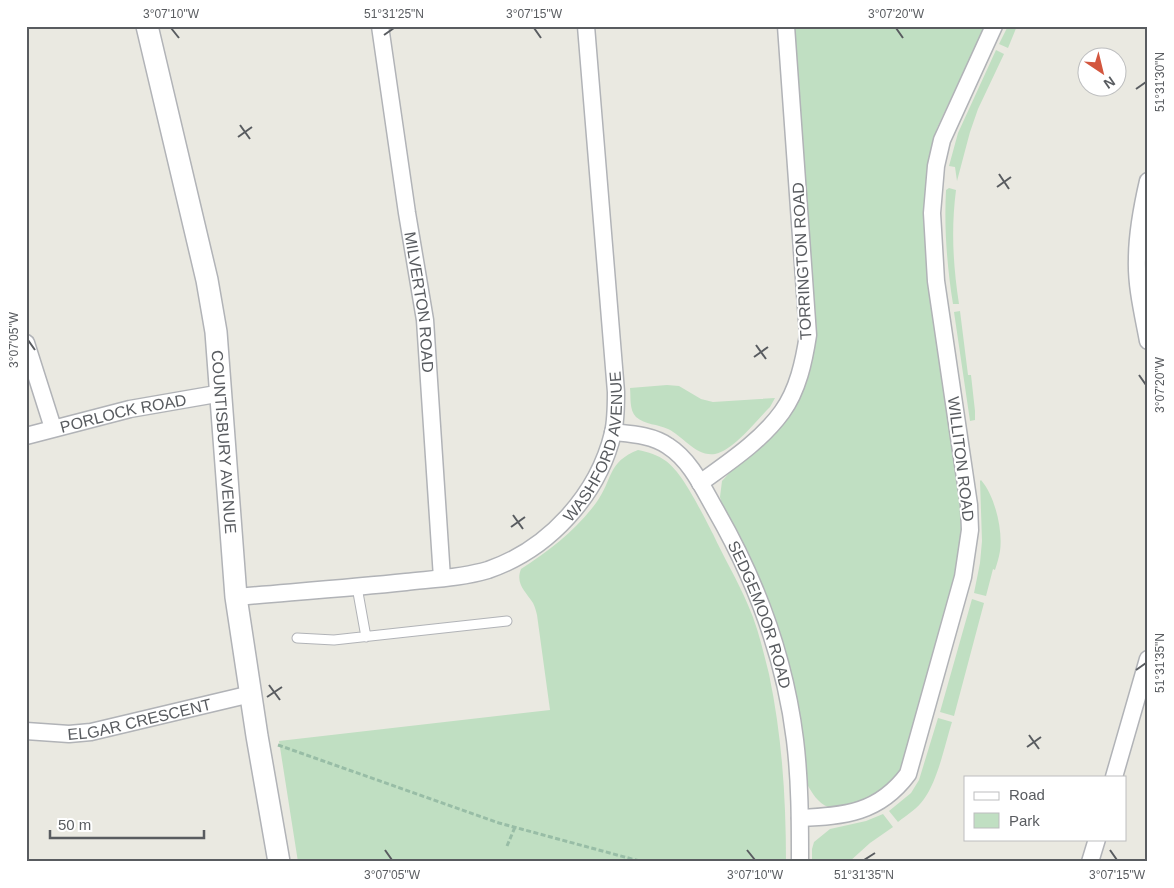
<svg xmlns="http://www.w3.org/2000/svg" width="1174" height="888" font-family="Helvetica,sans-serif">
<rect width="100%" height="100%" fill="#eae9e1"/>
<!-- green -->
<path fill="#c0dfc2" d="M793,26H985L937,128L929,156L926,191L964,526L962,551L901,768C898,774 895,781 891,785C878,796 845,813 828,807C818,803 812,793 807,784C800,738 796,690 784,645C771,597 745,553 723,509L720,497L722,481L801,394L812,363L817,332Z
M1008,26H1017L1008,48L999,44Z
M996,50L1004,54L978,109L970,132L957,181L955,167L949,166L958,133Z
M949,188L956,190C951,229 953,265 959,304H953C947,266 944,229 946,190Z
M960,311L968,375H971L975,411V420L970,421L954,312Z
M667,385L679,386L701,399L713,402L775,398L770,407C758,419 733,451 715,454C696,457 683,436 668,429C658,424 645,425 636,417C629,410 631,397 630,388Z
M638,450C648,452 658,455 666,461C683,473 703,515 713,534C724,558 738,581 748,605C758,627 763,651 769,674C782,736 786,798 786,862H298L279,741L550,710L537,615C536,611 535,607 533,603C526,592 515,584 521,569C549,551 576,530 596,503C613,480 607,462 638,450Z
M981,480C995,496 1003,530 1000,551C999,557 997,564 995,570L993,569L986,596L974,593L980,563L982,541L980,481Z
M972,599L984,603L954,716L940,712Z
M938,718L952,722C945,744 938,780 924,799C918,808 907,815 898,822L889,811L911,793L919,780Z
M883,814L893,827L870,843L849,862H812V849L814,842L830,829L866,821Z"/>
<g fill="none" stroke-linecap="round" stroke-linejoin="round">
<!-- service casing -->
<g stroke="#b1b3b7" stroke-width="11">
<path id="service" d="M357,587L366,637
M297,638L334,640L507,621"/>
</g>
<!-- minor casing -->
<g stroke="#b1b3b7" stroke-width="19">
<g id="minor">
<path id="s1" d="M380,26L407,213L425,320L442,578"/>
<path d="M1148,181C1142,207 1137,233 1137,259C1136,286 1143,314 1148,341"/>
<path d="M26,343L53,428"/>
<path id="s2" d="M613,432C631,434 652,435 668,446C690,460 702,486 715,509C756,580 785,659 795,740C800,781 800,821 800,862"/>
<path id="s3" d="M26,436L130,409L222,393"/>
<path d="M700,483C729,462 761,441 782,412C798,390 804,361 808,335L786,26"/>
<path id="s4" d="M236,597C293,592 349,588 406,582C433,579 461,578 488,570C549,549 598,495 613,433C616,420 616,406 616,392L586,26"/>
<path id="s5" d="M26,731L69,734L91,732L251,694"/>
<path d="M1114,777L1148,659"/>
<path d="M800,818C845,816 879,813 908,774L963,577L970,530L969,505L936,281L932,213L936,166L942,140L994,26"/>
<path d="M1090,862L1097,839"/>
</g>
</g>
<!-- tertiary casing -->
<g stroke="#b1b3b7" stroke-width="24">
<g id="tertiary">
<path id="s6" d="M147,26L207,280L216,332L236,597L257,736L279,862"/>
</g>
</g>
<!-- path -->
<path stroke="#98bda6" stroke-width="3" stroke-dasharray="5 2.5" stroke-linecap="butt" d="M278,745L499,823L643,862
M507,846L515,827"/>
<!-- service -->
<use href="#service" stroke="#fff" stroke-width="9"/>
<!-- minor -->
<use href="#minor" stroke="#fff" stroke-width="16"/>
<!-- tertiary -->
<use href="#tertiary" stroke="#fff" stroke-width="21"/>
</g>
<!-- ticks -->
<path fill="none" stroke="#595c60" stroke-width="2" d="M171,28L179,38M534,28L541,38M896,28L903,38M384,35L394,28M1136,89L1146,82M240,125L250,139M238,137L252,127M999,174L1009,189M997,187L1011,177M28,340L35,350M756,345L766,359M754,357L768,347M1139,375L1146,385M513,515L523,529M511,527L525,517M1136,670L1146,663M269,685L280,700M267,697L282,687M1029,735L1039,749M1027,747L1041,737M385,850L392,860M747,850L755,860M1110,850L1117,860M864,860L875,853"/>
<g text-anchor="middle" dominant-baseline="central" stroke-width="4" stroke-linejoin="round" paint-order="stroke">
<!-- street labels -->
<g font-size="16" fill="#595c60" stroke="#fff">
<text transform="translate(802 261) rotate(-93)">TORRINGTON ROAD</text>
<text stroke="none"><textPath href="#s1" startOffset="279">MILVERTON ROAD</textPath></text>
<text stroke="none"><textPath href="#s3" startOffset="100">PORLOCK ROAD</textPath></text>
<text stroke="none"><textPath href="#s6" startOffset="424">COUNTISBURY AVENUE</textPath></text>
<text stroke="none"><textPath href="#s4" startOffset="428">WASHFORD AVENUE</textPath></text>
<text transform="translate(961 459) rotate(83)">WILLITON ROAD</text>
<text stroke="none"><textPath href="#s2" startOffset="252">SEDGEMOOR ROAD</textPath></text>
<text stroke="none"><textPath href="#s5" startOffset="115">ELGAR CRESCENT</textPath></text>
</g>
</g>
<!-- border -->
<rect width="1174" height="888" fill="none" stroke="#ffffff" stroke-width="55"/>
<!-- legend -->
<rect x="964" y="776" width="162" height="65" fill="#ffffff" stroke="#bdbebf"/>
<rect x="974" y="792" width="25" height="8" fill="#ffffff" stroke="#bdbebf"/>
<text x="1009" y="800" font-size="15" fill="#595c60">Road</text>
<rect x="974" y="813" width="25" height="15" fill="#c0dfc2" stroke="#bdbebf"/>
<text x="1009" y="826" font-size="15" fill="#595c60">Park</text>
<!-- north arrow -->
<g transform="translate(1102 72) rotate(145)"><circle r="24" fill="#ffffff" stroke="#bdbebf"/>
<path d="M0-4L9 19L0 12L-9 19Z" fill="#d3563e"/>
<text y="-8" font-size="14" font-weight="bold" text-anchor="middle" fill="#595c60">N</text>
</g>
<!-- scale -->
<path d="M50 830v8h154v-8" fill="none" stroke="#595c60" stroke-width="2.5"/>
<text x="58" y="830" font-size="15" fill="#595c60" stroke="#ffffff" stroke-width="4" paint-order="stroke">50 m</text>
<rect x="28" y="28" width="1118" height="832" fill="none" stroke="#595c60" stroke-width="2"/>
<g font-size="12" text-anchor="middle" fill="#595c60">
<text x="171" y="18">3°07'10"W</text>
<text x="394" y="18">51°31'25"N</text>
<text x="534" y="18">3°07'15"W</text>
<text x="896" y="18">3°07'20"W</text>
<text transform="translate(1160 82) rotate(-90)" y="4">51°31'30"N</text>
<text transform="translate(14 340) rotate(-90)" y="4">3°07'05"W</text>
<text transform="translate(1160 385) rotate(-90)" y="4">3°07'20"W</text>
<text transform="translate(1160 663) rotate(-90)" y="4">51°31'35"N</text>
<text x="392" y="879">3°07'05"W</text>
<text x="755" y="879">3°07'10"W</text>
<text x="864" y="879">51°31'35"N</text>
<text x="1117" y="879">3°07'15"W</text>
</g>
</svg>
